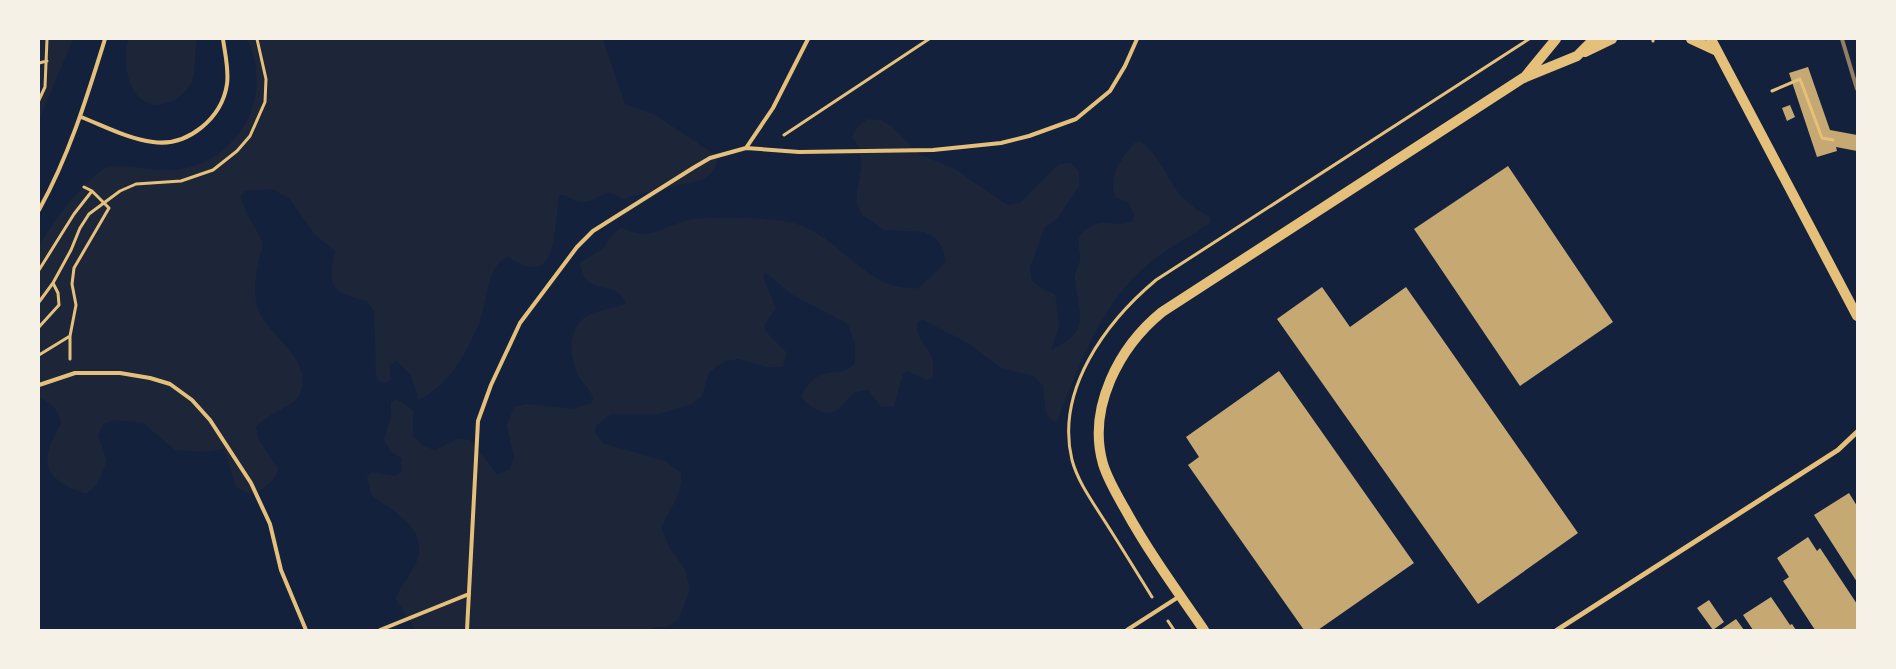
<svg xmlns="http://www.w3.org/2000/svg" width="1896" height="669" font-family="Cabin,sans-serif">
<rect width="100%" height="100%" fill="#14213d"/>
<!-- green -->
<path fill="#1d2539" d="M39,39H73L39,120Z
M129,39H196C195,52 196,68 192,81C186,97 161,111 145,102C126,91 122,57 129,39Z
M247,39H603L625,104L655,115L719,157C716,164 714,172 707,177C702,182 638,193 623,199C604,185 598,202 582,202C574,202 569,195 560,195C555,210 558,270 533,267C525,267 515,260 507,257C487,266 487,300 481,318C469,350 450,384 419,400L411,375L397,361L390,365L391,379L385,383L379,381L376,375L374,311L367,301C330,293 328,286 335,251L314,234L290,199L272,189L245,191L241,196C244,215 261,233 262,244C263,249 260,255 259,259C255,280 251,300 263,319C278,342 315,365 299,396C293,406 267,414 256,427L259,440L278,468C276,482 261,491 249,494L236,487L224,449L203,452L175,450L143,423L116,420L104,423L98,435L107,461L97,485L86,494C43,480 38,462 61,424C59,409 52,404 39,397C39,360 39,323 39,287C39,275 36,260 39,249C44,231 89,175 106,168C119,162 152,171 169,170C236,167 276,99 247,39Z
M868,119L881,120L892,127L919,154L955,169L1007,205L1020,203L1059,164L1071,163L1079,172V186L1057,219L1045,227L1030,267L1032,281L1042,289L1055,294L1059,326L1051,350C1092,330 1079,318 1075,280C1074,273 1080,265 1080,258C1080,249 1075,239 1083,232C1102,214 1114,230 1133,221L1134,214L1128,202L1116,198C1106,176 1122,159 1134,143L1140,141C1157,153 1164,171 1175,188C1183,201 1197,210 1210,217V223C1189,237 1164,250 1146,266C1099,306 1079,366 1057,422L1050,419L1046,413L1043,386L1034,376L1001,368L968,343L923,320L917,322C915,338 927,344 932,358C934,364 933,372 933,378L927,380L908,371L903,374L894,406L881,407L868,390C863,391 856,391 853,394C847,398 844,405 839,409C825,419 810,407 801,397C818,360 839,381 855,364V344L848,324L791,294L765,272L763,277L776,308L765,324V331L787,353L783,367H768L738,359L725,361L709,372L702,396L690,405L659,414H611L596,426L595,432L602,443L665,461L681,473C684,492 669,511 661,527L669,547L685,569L690,590L679,619L667,627H654L650,630H415L396,599C400,585 409,578 415,565C432,531 394,511 371,495L367,476L371,472L395,476L401,472L402,458L391,452L384,440L391,416V402L397,399L413,410V436L423,446L435,450L457,439L470,440L497,474L509,470L514,458L507,425L514,407L527,404L573,409L592,403L593,396C588,388 581,381 577,373C568,352 568,324 591,314C602,309 615,308 626,304C620,283 597,292 586,279C582,275 581,268 580,263L606,246L608,240L621,227C651,244 666,223 694,219C716,216 775,217 797,224C843,239 866,292 919,288L946,262L943,249L936,238L924,232L884,230L862,215L857,204V191L862,166L859,148L852,137L858,126Z"/>
<!-- building -->
<path fill="#c6a872" d="M1808,67L1830,130L1857,135V151L1836,147L1837,151L1817,157L1789,73Z
M1790,105L1795,117L1787,121L1782,108Z
M1508,166L1613,322L1520,386L1414,229Z
M1322,287L1350,327L1406,287L1578,533L1478,604L1277,319Z
M1279,371L1414,563L1318,630H1304L1188,465L1199,457L1186,437Z
M1849,493L1857,506V582L1814,515Z
M1808,537L1817,551L1820,548L1857,604V630H1815L1783,581L1789,577L1777,558Z
M1771,597L1790,625L1792,624L1796,630H1753L1743,615Z
M1709,600L1724,622L1713,630L1697,608Z
M1736,619L1744,630H1720Z"/>
<g fill="none" stroke-linecap="round" stroke-linejoin="round">
<!-- path -->
<path stroke="#e5c07b" stroke-width="3" d="M1653,41V39
M39,63L47,61
M1772,91L1800,79L1822,138L1833,140
M39,100L45,87L47,39
M784,135L929,39
M39,270L74,214L92,191
M39,302L53,283L71,250L80,228L89,214L120,191L136,184L181,181L213,170L237,151L250,136L265,102L266,79L257,39
M39,327L59,305L58,293L53,283
M39,355L70,336
M70,359V336L76,305L72,284L74,268L109,208L92,191L84,187
M1152,597C1136,571 1120,545 1104,520C1092,501 1078,482 1072,460C1055,390 1106,322 1156,280L1529,39
M1168,621L1174,630"/>
<!-- service -->
<path stroke="#e5c07b" stroke-width="4" d="M81,117C104,126 128,139 153,142C188,147 222,118 227,84C229,69 225,54 223,39
M746,148L773,108L808,39
M39,210C69,156 87,97 105,39
M39,385L75,373H120L150,378L170,384L192,400L210,420L251,483L270,524L281,570L306,630
M380,630L469,594
M467,630L478,421L491,385L520,323L577,247L593,231L693,168L710,158L746,148L799,152L933,150L1001,143L1029,136L1076,119L1110,91L1125,66L1137,39
M1127,630L1180,596"/>
<!-- minor -->
<path stroke="#e5c07b" stroke-width="5" d="M1557,630L1838,450L1857,432"/>
<!-- secondary -->
<path stroke="#e5c07b" stroke-width="10" d="M1691,39L1717,51
M1711,39L1857,316
M1585,52L1612,39
M1524,78L1556,39
M1204,630C1177,591 1148,551 1125,509C1117,495 1108,480 1103,464C1087,408 1119,347 1162,312L1523,78L1577,56L1594,39"/>
<!-- rail -->
<path stroke="#918062" stroke-width="4" d="M1842,39L1857,89"/>
</g>
<!-- border -->
<rect width="1896" height="669" fill="none" stroke="#f6f1e7" stroke-width="80"/>
</svg>
